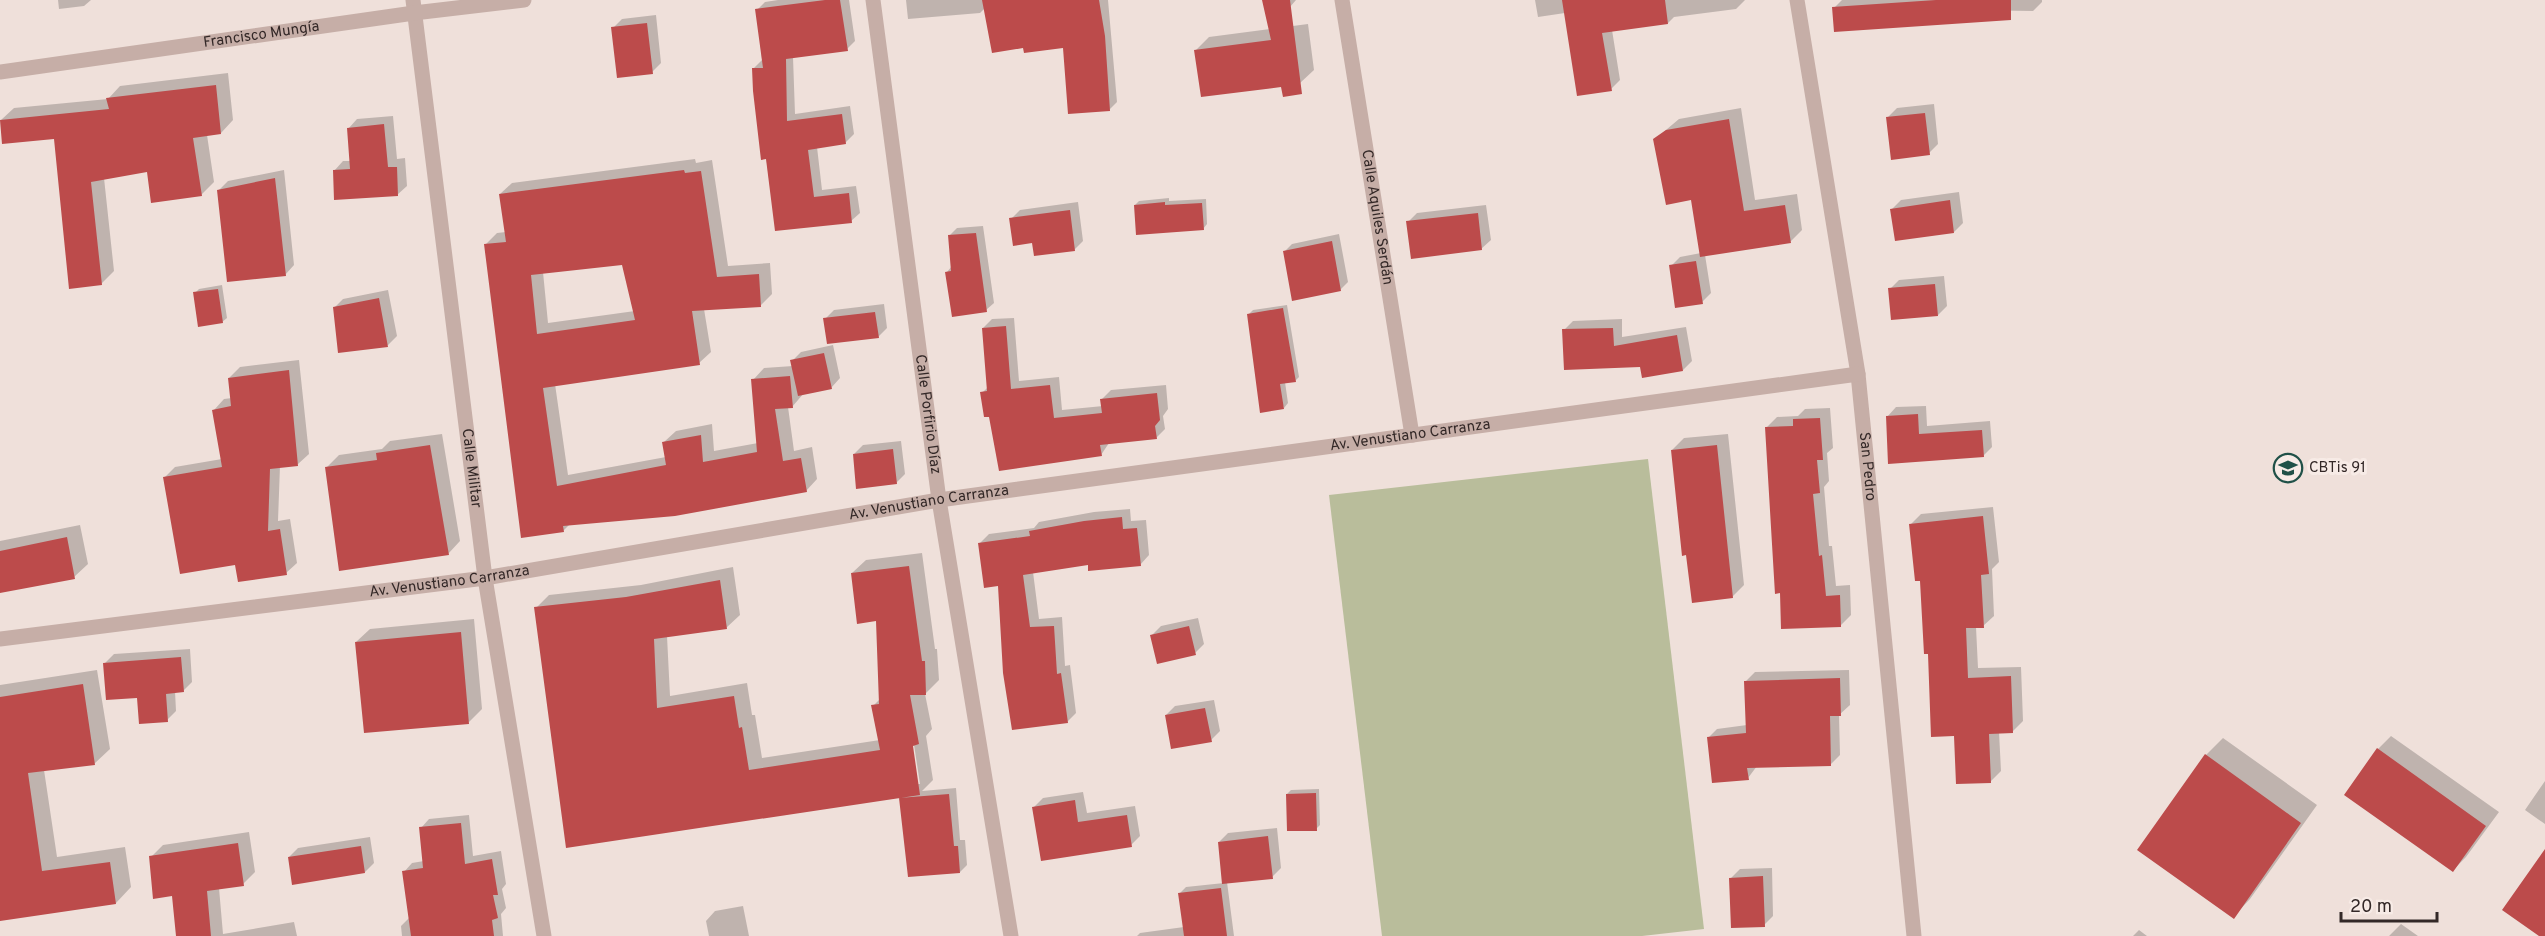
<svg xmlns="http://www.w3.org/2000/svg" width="2545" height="936" font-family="Overpass,sans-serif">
<rect width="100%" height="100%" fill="#efe0da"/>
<!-- green -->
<path fill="#b9bd9b" d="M1648,459L1704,929L1642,936H1382L1329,495Z"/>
<!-- shadow -->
<path fill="#0003" fill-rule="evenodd" d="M58,0H91L84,6L59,9Z
M778,0H849L855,41L847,49L793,57L795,114L850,106L854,134L845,143L817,147L822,190L856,186L860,213L851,221L776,230L754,68L762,60L757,10L765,2Z
M906,0H1108L1117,102L1109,110L1065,46H1024L985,8L980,13L908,19Z
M1263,0H1296L1290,7Z
M1535,0H1745L1736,9L1674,17L1668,23L1612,30L1620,80L1611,89L1565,13L1538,17Z
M1842,0H2042V2L2033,11L1834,8Z
M656,15L661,63L652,72L613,28L622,19Z
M1308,24L1314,70L1300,83L1195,51L1209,37Z
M228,73L233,120L221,133L207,135L214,182L201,195L148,171L104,178L114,271L101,284L55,137L1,120L14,108L108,99L120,86Z
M1934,104L1938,144L1929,153L1888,117L1897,108Z
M1741,108L1755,200L1797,194L1802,230L1791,241L1705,255L1711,293L1702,302L1671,266L1680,257L1701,253L1692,198L1654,140L1679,119Z
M393,116L397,159L405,158L407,186L397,195L334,171L343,161H351L348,129L357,119Z
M695,159L696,163L712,160L728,266L770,263L772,294L761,305L704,309L711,352L699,363L555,384L568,475L666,457L664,442L676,431L712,424L714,451L758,443L753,380L764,368L793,366L792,361L801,352L833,345L840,378L831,388L804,393L792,407H788L794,451L812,447L817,479L806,491L570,524L563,531L485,245L497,233L506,232L500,194L512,183ZM623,263L635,311L548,323L543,272Z
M284,170L294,265L285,275L219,190L228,181Z
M1959,192L1963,223L1954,232L1892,209L1901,200Z
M1169,198V201L1206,199L1207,224L1203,229L1135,205L1139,201Z
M1078,202L1083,241L1074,250L1034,241L1011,219L1020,210Z
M1486,205L1491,240L1481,249L1408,222L1417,213Z
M983,226L994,303L986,310L947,272L952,266L949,236L957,228Z
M1339,234L1348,282L1340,290L1285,251L1292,244Z
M1944,276L1947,306L1938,315L1890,289L1899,280Z
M222,285L227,318L222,322L195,293L199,289Z
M388,290L397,336L388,345L340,351L334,308L343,299Z
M884,304L887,328L878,337L825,319L834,310Z
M1287,305L1299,377L1295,381L1285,382L1288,403L1284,408L1249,314L1253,310Z
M1014,318L1019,381L1059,377L1062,410L1103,406L1102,399L1111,390L1166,385L1168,409L1163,416L1165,429L1156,438L1109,443L1101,455L990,415L982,393L988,387L983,328L992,319Z
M1622,319V337L1686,327L1692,361L1683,370L1641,366L1564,330L1573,321Z
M299,360L309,454L298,464L280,466L278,521L290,519L297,563L286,573L236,563L165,477L175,467L222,459L214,410L224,399L232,398L229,378L240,367Z
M1926,406L1927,426L1990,421L1992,447L1983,456L1890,463L1887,417L1896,407Z
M1830,408L1833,448L1827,453L1829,481L1824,487L1829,546H1832L1836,586L1850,585L1851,615L1840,626L1782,591L1766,428L1777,417L1798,416L1805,409Z
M442,434L460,541L448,554L326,468L339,455L382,449L390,441Z
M1728,434L1744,585L1732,597L1672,450L1684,438Z
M901,441L905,474L896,483L854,454L863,445Z
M1993,507L1999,562L1992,569L1994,616L1983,626L1976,627L1978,668L2021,667L2023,721L2012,732H1999L2001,771L1990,782L1956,734L1929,653L1922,579L1911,524L1921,514Z
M1130,509L1131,521L1146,520L1149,555L1140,565L1089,563L1033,572L1039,619L1062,617L1065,666L1070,665L1076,713L1067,722L980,543L989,534L1034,528L1039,522L1094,512Z
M80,525L88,564L74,577L0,591V541Z
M922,553L935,649H937L939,680L925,694L932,729L926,736L933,780L922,791L956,788L960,840H965L967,865L960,872L900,799L904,795L567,846L536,608L549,595L641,585L733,567L740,615L726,628L667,636L670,696L747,683L752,715H755L762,758L880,740L873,706L881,698L877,620L852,573L866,560ZM910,738H913L920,784H917Z
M1198,618L1204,644L1195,653L1152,635L1161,626Z
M474,619L482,709L469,722L356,642L370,629Z
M190,649L192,682L183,691H175L176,711L167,720L105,663L114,654Z
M97,670L110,749L94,764L44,770L57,857L125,847L131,887L116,903L0,919V685Z
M1849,670L1850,705L1839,715L1840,755L1831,764L1757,766L1748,778L1708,738L1717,729L1747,725L1746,681L1755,672Z
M1214,700L1220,731L1211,740L1166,715L1175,706Z
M2391,736L2499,812L2466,857L2453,870L2378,749Z
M2223,738L2317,805L2250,899L2233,917L2206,755Z
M2545,781V824L2525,810Z
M1319,789L1320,825L1316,829L1287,794L1291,790Z
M1083,792L1087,813L1135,806L1140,836L1131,845L1034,807L1043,798Z
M469,815L473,856L501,851L506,884L502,889L506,908L501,914L503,936H402L401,926L410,917L404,872L412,863L424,861L421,828L429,819Z
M1277,828L1281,868L1272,877L1227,882L1234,936H1137L1140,933L1184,927L1180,893L1186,887L1224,883L1219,842L1228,833Z
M249,832L255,872L243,884L219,888L223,934L294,922L297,936H178L173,894L151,857L163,845Z
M370,837L374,863L365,872L289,857L298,848Z
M1772,868L1773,916L1764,925L1731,878L1740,869Z
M743,906L749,936H709L706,921L715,911Z
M2401,924L2418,936H2389Z
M2139,930L2147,936H2133Z"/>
<!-- building -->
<path fill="#bc4b4b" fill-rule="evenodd" d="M825,0H840L848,51L786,59L787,121L842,114L846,144L808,150L814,197L849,193L852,223L775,231L766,159L761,160L753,91L752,68H763L755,9Z
M982,0H1099L1105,36L1110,111L1068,114L1063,48L1024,53L1023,48L992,53Z
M1262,0H1290L1302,94L1283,97L1281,87L1201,97L1194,50L1271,40Z
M1562,0H1665L1668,24L1602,33L1612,91L1577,96Z
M1936,0H2011V20L1834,32L1832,7Z
M647,23L653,74L617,78L611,27Z
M216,85L221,134L193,138L202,196L151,203L147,172L91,182L102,285L69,289L54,139L2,144L0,120L109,109L106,98Z
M1925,113L1930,155L1891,160L1886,117Z
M1729,119L1744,211L1785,205L1791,243L1700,257L1691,200L1666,205L1653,139L1666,130Z
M384,124L388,167H397L398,196L334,200L333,170L350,169L347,128Z
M684,170L685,173L701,171L717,277L759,274L761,307L692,311L700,365L543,388L557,486L666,465L662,442L701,435L703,462L757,452L751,379L790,376L793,408L775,409L783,461L801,458L807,492L675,516L563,526L564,532L521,538L484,244L506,242L499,194ZM622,265L635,320L537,334L531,275Z
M275,178L286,276L227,282L217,190Z
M1950,200L1954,233L1895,241L1890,209Z
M1165,202V205L1202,203L1204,230L1136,235L1134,205Z
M1070,210L1075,251L1034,256L1032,243L1013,246L1009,218Z
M1478,213L1482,250L1411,259L1406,221Z
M976,233L987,312L952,317L945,272L951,271L948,235Z
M1332,241L1341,291L1292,301L1283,251Z
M1696,261L1703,304L1675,308L1669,265Z
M1935,284L1938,316L1891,320L1888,288Z
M218,289L223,323L198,327L193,292Z
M379,298L388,347L338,353L333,307Z
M1283,308L1296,382L1280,384L1284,409L1260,413L1247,314Z
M875,312L879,338L827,344L823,318Z
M1006,326L1011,389L1050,385L1054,418L1102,413L1100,399L1157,393L1160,420L1155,426L1157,439L1100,445L1102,456L999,471L989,417H984L980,392L987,391L982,328Z
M1613,328L1614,346L1677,335L1683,371L1642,378L1640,367L1564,370L1562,329Z
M824,353L832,389L798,396L790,360Z
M289,370L298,466L270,469L268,531L280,529L287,575L238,582L235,565L180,574L163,477L222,467L212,410L231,406L228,378Z
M1918,414L1919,434L1982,430L1984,457L1888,464L1886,416Z
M1820,418L1823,460H1817L1820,493L1813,494L1819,556L1822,555L1826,596L1840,595L1841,627L1781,629L1780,593L1775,594L1765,427L1793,426V419Z
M430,445L449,555L339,571L325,467L377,460L376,453Z
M1717,445L1733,598L1692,603L1686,555L1682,556L1671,450Z
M893,449L897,484L856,489L853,454Z
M1983,516L1989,574L1981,575L1984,628H1966L1968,678L2011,676L2013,733L1989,734L1991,783L1956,784L1954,736L1931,737L1928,654H1924L1920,581H1915L1909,524Z
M1122,517L1123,529L1137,528L1141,566L1088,571V565L1023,575L1030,627L1054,626L1057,674L1061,673L1068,723L1012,730L1003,673L998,586L984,588L978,543L1030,536L1029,531L1084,521Z
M67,537L75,579L0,593V551Z
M909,566L922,661H925L926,695H910L919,744L913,746L920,795L566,848L534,607L626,597L720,580L727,629L654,639L657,708L734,696L739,728L742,727L749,770L880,750L871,705L879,704L876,621L857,624L851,573Z
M1189,626L1196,655L1157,664L1150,635Z
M461,632L469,724L364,733L355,642Z
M181,657L184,692L166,694L168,722L139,724L137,698L106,700L103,663Z
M1840,678L1841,716H1830L1831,766L1747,768L1749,780L1712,783L1707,737L1746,733L1744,681Z
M83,684L95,765L28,773L42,871L110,862L116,904L0,921V697Z
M1205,708L1212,742L1171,749L1165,715Z
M2377,748L2486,826L2453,872L2344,795Z
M2205,754L2301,823L2234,919L2137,850Z
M1316,793L1317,831H1287L1286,794Z
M949,794L954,846H958L960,873L908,877L899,798Z
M1075,800L1078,822L1127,815L1132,847L1041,861L1032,807Z
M461,823L465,864L492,859L498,895H493L498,918L492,920L494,936H411L402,871L423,868L419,827Z
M1268,836L1273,879L1222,884L1218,842Z
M238,843L244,886L207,891L211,936H176L172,896L153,899L149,856Z
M361,846L365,873L292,885L288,857Z
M2545,849V936H2539L2502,910Z
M1763,876L1765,927L1731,928L1729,878Z
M1221,888L1227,936H1184L1178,893Z"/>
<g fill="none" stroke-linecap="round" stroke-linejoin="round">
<!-- minor -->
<g stroke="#c6aea7" stroke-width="15">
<path id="s1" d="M413,0L485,578L544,936"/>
<path id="s2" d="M873,0L939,500L1011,936"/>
<path id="s3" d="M1342,0L1412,435"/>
<path id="s4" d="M1797,0L1858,374L1914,936"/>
<path id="s5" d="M0,72L414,13L524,0"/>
<path id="s6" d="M0,639L485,578L939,500L1858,374"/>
</g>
</g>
<!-- icons -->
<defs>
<g id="school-ring" transform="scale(1.5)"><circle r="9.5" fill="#f7ebe6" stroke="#205148" stroke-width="1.5"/><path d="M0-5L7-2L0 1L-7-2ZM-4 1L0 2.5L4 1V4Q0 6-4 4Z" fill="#205148"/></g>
</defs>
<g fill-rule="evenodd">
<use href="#school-ring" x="2288" y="468"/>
</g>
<g text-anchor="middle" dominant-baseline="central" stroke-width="6" stroke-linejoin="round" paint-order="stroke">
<!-- street labels -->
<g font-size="15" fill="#332827" stroke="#f7ebe6">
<text stroke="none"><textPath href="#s5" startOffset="264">Francisco Mungía</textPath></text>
<text stroke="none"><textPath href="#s3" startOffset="220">Calle Aquiles Serdán</textPath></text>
<text stroke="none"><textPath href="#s2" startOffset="418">Calle Porfirio Díaz</textPath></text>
<text stroke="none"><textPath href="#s6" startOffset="1425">Av. Venustiano Carranza</textPath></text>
<text stroke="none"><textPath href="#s4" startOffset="472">San Pedro</textPath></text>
<text stroke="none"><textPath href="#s1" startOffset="472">Calle Militar</textPath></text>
<text stroke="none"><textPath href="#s6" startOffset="939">Av. Venustiano Carranza</textPath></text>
<text stroke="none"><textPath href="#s6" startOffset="453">Av. Venustiano Carranza</textPath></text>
</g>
<!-- poi labels -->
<g font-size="15" fill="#332827" stroke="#f7ebe6" text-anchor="start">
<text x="2309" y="468">CBTis 91</text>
</g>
</g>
<!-- scale -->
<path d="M2341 912v9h96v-9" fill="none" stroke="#332827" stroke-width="3"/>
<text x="2350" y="912" font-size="18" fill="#332827" stroke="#f7ebe6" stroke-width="4.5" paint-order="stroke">20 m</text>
</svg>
